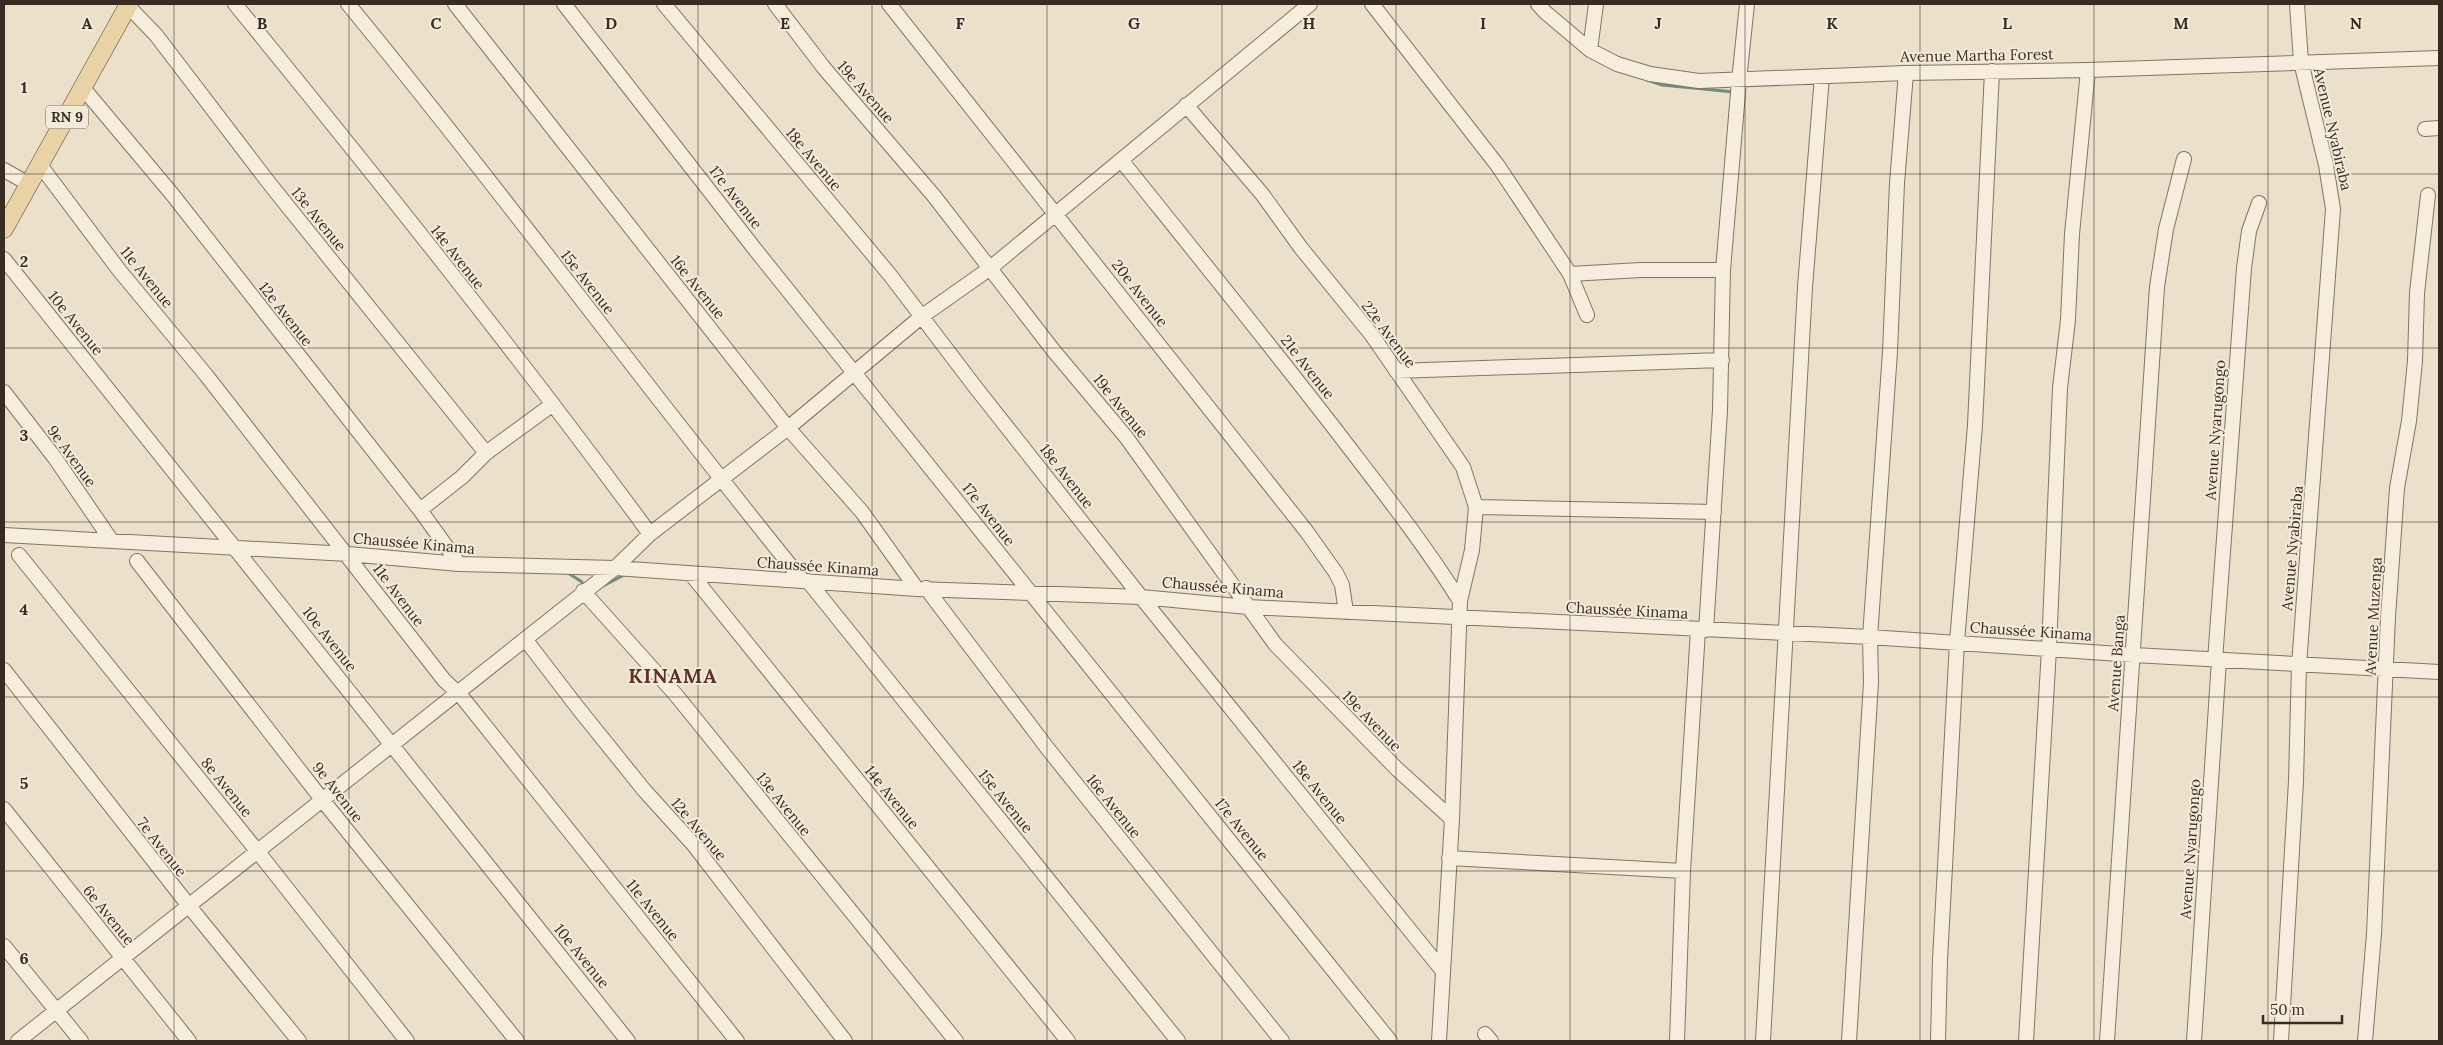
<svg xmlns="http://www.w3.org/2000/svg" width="2443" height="1045" font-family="Lora,serif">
<rect width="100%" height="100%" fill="#ebe0ca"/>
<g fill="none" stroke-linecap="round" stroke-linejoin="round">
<!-- stream -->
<path stroke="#718e86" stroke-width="3" d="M1647,80L1662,85L1734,92
M568,573L582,582
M603,586L626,574"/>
<!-- minor casing -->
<g stroke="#867460" stroke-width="16">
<path id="minor" d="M235,4C377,178 517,353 650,534
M348,4C504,193 648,391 803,581
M455,4L788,428L862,512L917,589
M564,4L754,248L1390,1041
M664,4L890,275L976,388L1141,597L1442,970
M775,4L824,68L934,196L1053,350L1126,437L1275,644L1397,769L1452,819
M889,4L1307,532L1336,573L1342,585L1346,612
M1372,4L1498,166L1570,274L1587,315
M1538,4L1545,12L1590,50L1617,64L1650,74L1699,81L1906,73L2088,70L2439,58
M128,6L156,35L269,183L486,453
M1590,50L1596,4
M83,88L172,194L420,510L459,564
M1186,105L1262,194L1301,248L1371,334L1463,467L1476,507L1472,550L1460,601L1452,819L1439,1041
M2425,129L2439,128
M1121,160C1194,251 1267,341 1338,433C1380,488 1423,542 1460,601
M40,165L119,270L206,375L444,680L462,697L737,1041
M4,170L29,184
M4,259L628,1041
M1570,274L1641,270H1723
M1396,371L1722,360
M4,392L55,458L111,540
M1476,507L1714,512
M420,510L462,477L486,453L553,404
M4,535L348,554L459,564L615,568L917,589L1141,597L1248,607L1870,637L2134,655L2439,672
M19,555L262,857L407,1041
M137,561L324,802L517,1041
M691,574L1068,1041
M808,581L1178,1041
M926,588L1048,749L1282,1041
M583,591L676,695L956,1041
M1706,630L1720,410L1723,270L1739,81L1747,4
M525,639L578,708L644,790L693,844L845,1041
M2215,660L2244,268L2249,231L2259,203
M4,670L193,911L299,1041
M4,809L189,1041
M1449,858L1683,871
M4,946L81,1041
M1485,1034L1491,1041
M18,1041L615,568L650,534L788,428L921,317L989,269L1310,4
M1677,1041L1683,871L1698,630
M1763,1041L1805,287L1822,76
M1849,1041L1871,682L1870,637L1890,352L1897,183L1906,73
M1938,1041L1940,960L1957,642L1975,425L1992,71
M2026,1041L2049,649L2060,388L2068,320L2072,234L2088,70
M2107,1041L2157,287L2166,229L2184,159
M2194,1041L2219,660
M2281,1041L2296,781L2299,665L2333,209L2326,165L2301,62L2297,4
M2365,1041L2374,934L2388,617L2397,488L2409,421L2415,361L2417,293L2428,195"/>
</g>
<!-- major casing -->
<g stroke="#544233" stroke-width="19">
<path id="major" d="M4,229L129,4"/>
</g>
<!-- minor -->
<use href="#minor" stroke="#f6eedd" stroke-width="14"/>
<!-- major -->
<use href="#major" stroke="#e9d3a6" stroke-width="18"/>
</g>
<!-- grid -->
<path fill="none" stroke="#382c22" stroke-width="1" stroke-opacity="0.55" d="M174,4V1041M349,4V1041M524,4V1041M698,4V1041M872,4V1041M1047,4V1041M1222,4V1041M1396,4V1041M1570,4V1041M1745,4V1041M1920,4V1041M2094,4V1041M2268,4V1041M4,174H2439M4,348H2439M4,522H2439M4,697H2439M4,871H2439"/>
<g text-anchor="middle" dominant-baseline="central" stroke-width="4" stroke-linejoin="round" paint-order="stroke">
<!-- shield labels -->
<rect fill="#f3ebd9" stroke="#706559" stroke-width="1" x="46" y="105.5" width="42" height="23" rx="4"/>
<g font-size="14" font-weight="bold" fill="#382c22">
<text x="67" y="117">RN 9</text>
</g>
<!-- street labels -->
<g font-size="15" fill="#382c22" stroke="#f3ebd9">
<text transform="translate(1977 55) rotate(-1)">Avenue Martha Forest</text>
<text transform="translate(866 92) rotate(49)">19e Avenue</text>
<text transform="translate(2333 129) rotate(77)">Avenue Nyabiraba</text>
<text transform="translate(814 159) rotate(50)">18e Avenue</text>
<text transform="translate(736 197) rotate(52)">17e Avenue</text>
<text transform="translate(319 219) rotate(51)">13e Avenue</text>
<text transform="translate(458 257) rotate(52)">14e Avenue</text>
<text transform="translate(147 277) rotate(51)">11e Avenue</text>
<text transform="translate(588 282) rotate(52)">15e Avenue</text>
<text transform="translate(698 287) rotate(51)">16e Avenue</text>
<text transform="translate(1140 293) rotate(52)">20e Avenue</text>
<text transform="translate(286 314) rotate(52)">12e Avenue</text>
<text transform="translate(76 323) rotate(51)">10e Avenue</text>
<text transform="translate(1389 334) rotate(53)">22e Avenue</text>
<text transform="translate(1308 367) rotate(52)">21e Avenue</text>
<text transform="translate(1121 406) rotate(51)">19e Avenue</text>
<text transform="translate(2215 430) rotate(-86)">Avenue Nyarugongo</text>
<text transform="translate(72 456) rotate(54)">9e Avenue</text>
<text transform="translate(1067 476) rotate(52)">18e Avenue</text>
<text transform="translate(989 514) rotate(52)">17e Avenue</text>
<text transform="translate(414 543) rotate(5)">Chaussée Kinama</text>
<text transform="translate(2292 548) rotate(-85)">Avenue Nyabiraba</text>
<text transform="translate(818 566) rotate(4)">Chaussée Kinama</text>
<text transform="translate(1223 587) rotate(5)">Chaussée Kinama</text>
<text transform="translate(399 595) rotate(53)">11e Avenue</text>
<text transform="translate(1627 610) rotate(3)">Chaussée Kinama</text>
<text transform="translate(2373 616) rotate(-87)">Avenue Muzenga</text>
<text transform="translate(2031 631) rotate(4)">Chaussée Kinama</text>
<text transform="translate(330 639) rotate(52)">10e Avenue</text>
<text transform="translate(2116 663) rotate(-86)">Avenue Banga</text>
<text transform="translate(1372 721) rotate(46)">19e Avenue</text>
<text transform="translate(227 787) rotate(51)">8e Avenue</text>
<text transform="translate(338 792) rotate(52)">9e Avenue</text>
<text transform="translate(1320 792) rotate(51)">18e Avenue</text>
<text transform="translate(892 797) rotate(51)">14e Avenue</text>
<text transform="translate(1006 801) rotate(51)">15e Avenue</text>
<text transform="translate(784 804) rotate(51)">13e Avenue</text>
<text transform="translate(1114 806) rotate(51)">16e Avenue</text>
<text transform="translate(699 829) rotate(50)">12e Avenue</text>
<text transform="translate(1242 829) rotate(51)">17e Avenue</text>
<text transform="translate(162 847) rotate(52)">7e Avenue</text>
<text transform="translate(2190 849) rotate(-86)">Avenue Nyarugongo</text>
<text transform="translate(653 910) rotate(51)">11e Avenue</text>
<text transform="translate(109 915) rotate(51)">6e Avenue</text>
<text transform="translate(582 956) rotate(51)">10e Avenue</text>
</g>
<!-- district labels -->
<g font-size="20" font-weight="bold" letter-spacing="1" fill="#603125" stroke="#f3ebd9">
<text x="673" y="675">KINAMA</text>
</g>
</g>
<g font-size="16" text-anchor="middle" font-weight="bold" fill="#382c22" stroke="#f3ebd9" stroke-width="4" stroke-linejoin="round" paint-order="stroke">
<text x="87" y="29">A</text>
<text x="262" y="29">B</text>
<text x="436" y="29">C</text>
<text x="611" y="29">D</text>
<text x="785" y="29">E</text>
<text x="960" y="29">F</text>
<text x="1134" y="29">G</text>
<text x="1309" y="29">H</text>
<text x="1483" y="29">I</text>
<text x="1658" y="29">J</text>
<text x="1832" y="29">K</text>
<text x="2007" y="29">L</text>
<text x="2181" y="29">M</text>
<text x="2356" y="29">N</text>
<text x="24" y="93">1</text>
<text x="24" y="267">2</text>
<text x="24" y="441">3</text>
<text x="24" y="615">4</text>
<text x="24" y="789">5</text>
<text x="24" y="964">6</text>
</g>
<!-- border -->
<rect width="2443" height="1045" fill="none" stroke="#382c22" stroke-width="10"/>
<!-- scale -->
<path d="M2263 1015v8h79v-8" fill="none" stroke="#382c22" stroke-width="2.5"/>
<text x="2270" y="1015" font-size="15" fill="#382c22" stroke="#f3ebd9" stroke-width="4" paint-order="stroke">50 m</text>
</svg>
